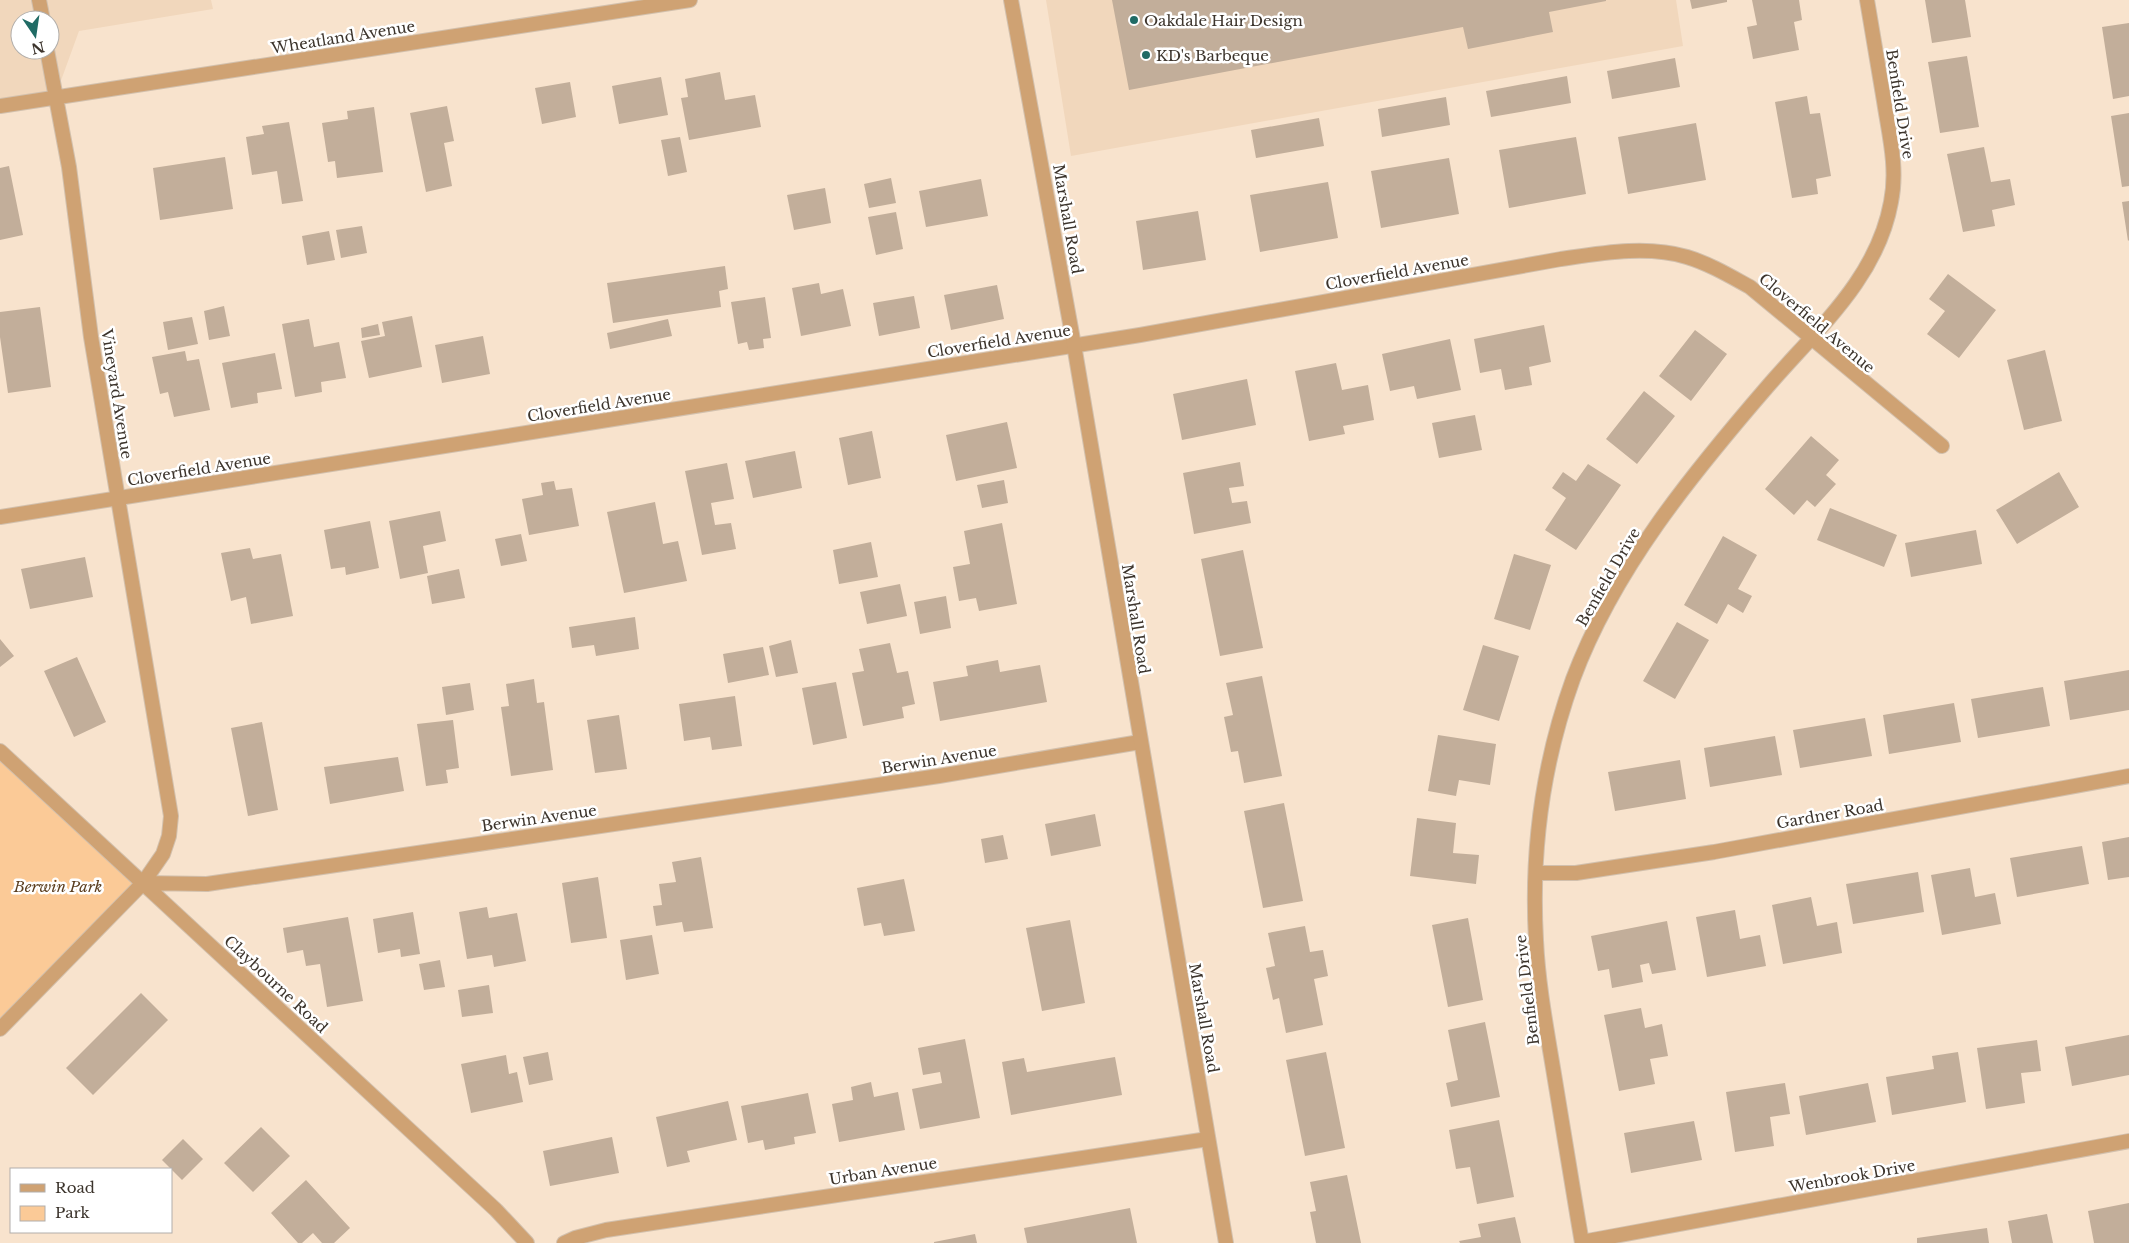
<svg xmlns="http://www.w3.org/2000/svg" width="2129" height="1243" font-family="'Libre Baskerville',serif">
<rect width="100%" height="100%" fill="#f8e3cd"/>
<!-- built -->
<path fill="#f1d7bc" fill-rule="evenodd" d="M0,0H211L213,9L79,31L55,97L0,106ZM20,20H50V50H20Z
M1046,0H1676L1683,46L1071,156Z"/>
<!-- green -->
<path fill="#fbca97" d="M0,751L143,883L0,1029Z"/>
<!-- building -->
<path fill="#c2ae9a" d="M1112,0H1606V1L1549,12L1553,32L1468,49L1463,27L1129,90Z
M1690,0H1727V2L1692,9Z
M1752,0H1799L1802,20L1794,22L1799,50L1753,59L1747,27L1757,25Z
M1925,0H1965L1971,37L1932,43Z
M2129,23V96L2113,99L2102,27Z
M1967,56L1979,127L1940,133L1928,62Z
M1675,58L1680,87L1612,99L1607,71Z
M720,72L725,100L755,95L761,127L689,140L681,98L688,97L685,79Z
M1567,76L1571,103L1491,117L1486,91Z
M661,77L668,115L619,124L612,86Z
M570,82L576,117L542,124L535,88Z
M1807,96L1810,114L1820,113L1831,176L1816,179L1818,194L1792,198L1775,102Z
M1446,97L1450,125L1382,137L1378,109Z
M447,106L454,141L444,143L452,186L426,192L410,113Z
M374,107L383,172L337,178L335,161L328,162L322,123L348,119L347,111Z
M2129,113V186L2122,187L2111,116Z
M1319,118L1324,146L1256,158L1251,130Z
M289,122L303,201L282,204L277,171L252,175L246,137L264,134L262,126Z
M1696,123L1706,180L1628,194L1618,137Z
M680,137L687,172L668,176L661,140Z
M1576,137L1586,194L1509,208L1499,150Z
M1984,147L1991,182L2010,179L2015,205L1992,210L1995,226L1963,232L1947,154Z
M225,157L233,209L160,220L153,168Z
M1449,158L1459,214L1381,228L1371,171Z
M9,166L23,235L0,240V168Z
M891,178L896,203L869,208L864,184Z
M981,179L988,216L926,227L919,191Z
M1328,182L1338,238L1260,252L1250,195Z
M825,188L831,223L794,230L787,195Z
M2129,201V240L2128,241L2122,202Z
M1198,211L1206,260L1143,270L1136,221Z
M896,212L903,249L876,255L868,217Z
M362,226L367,253L341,258L336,230Z
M329,231L335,260L307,265L302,236Z
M725,266L728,289L719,291L721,307L613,323L607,283Z
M1948,274L1996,310L1959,358L1927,334L1945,311L1929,299Z
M819,283L821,294L843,289L851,326L801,336L792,288Z
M997,285L1004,319L951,330L944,295Z
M914,296L920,328L879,336L873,303Z
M765,297L771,338L763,339L764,348L749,350L747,342L738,344L731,302Z
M224,306L230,336L209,340L204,311Z
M40,307L51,387L8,393L0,337V312Z
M412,316L422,367L369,378L361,341L385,336L382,322Z
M192,317L198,344L168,350L163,322Z
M309,319L314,347L339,342L346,378L321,382L322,392L295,397L282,324Z
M668,319L672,336L610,349L607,333Z
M378,324L380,335L362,338L361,328Z
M1544,325L1551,362L1529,367L1532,385L1505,390L1501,369L1480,373L1474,339Z
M1695,330L1727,354L1691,401L1659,376Z
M483,336L490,374L442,383L435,345Z
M1450,339L1461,390L1417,399L1414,386L1390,391L1382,354Z
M2045,350L2062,421L2024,430L2007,360Z
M185,351L187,361L199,359L210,410L174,417L168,392L160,394L152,357Z
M275,353L282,389L257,393L258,403L231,408L222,363Z
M1336,363L1342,390L1368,385L1374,420L1343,426L1345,434L1309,441L1295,371Z
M1247,379L1256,425L1182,440L1173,394Z
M1644,391L1675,416L1637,464L1606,439Z
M1475,415L1482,450L1439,458L1432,423Z
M1007,422L1017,468L956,481L946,435Z
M872,431L881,478L848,485L839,438Z
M1811,436L1839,460L1826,475L1836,484L1815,507L1807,500L1794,515L1765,489Z
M795,451L802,488L753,498L745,461Z
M1240,462L1244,486L1229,488L1232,503L1247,501L1251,523L1194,534L1183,473Z
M727,463L734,499L711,503L715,525L731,523L736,549L702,555L685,471Z
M1588,464L1621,485L1576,550L1545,530L1566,498L1552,488L1563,472L1576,481Z
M2059,472L2079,507L2017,544L1996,510Z
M1004,480L1008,503L982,508L977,485Z
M554,481L556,490L572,488L579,526L529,535L522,499L543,495L541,483Z
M655,502L663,544L678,541L687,581L624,593L607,512Z
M1830,508L1897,535L1884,567L1817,540Z
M440,511L446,541L423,546L428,573L400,579L389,521Z
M370,521L379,568L346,575L345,567L331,569L324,530Z
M1002,523L1017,604L979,611L976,598L959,601L953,567L970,564L964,531Z
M1976,530L1982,564L1911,577L1905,543Z
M521,534L527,561L501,566L495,539Z
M1723,536L1757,555L1738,589L1752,596L1743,613L1728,604L1717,624L1684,605Z
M871,542L878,577L839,584L833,550Z
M250,548L253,559L281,554L293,616L251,624L246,597L231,601L221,553Z
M1243,550L1263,648L1220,656L1201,559Z
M1514,554L1551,565L1530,630L1494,619Z
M85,557L93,597L30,609L21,569Z
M459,569L465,598L432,604L427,576Z
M900,584L907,616L867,624L860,592Z
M946,596L951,628L920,634L914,602Z
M635,617L639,649L596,656L594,645L572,648L569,627Z
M1677,622L1709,640L1675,699L1643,681Z
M0,639L14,656L0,667Z
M791,640L798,673L776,677L769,646Z
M890,643L897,673L908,671L915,704L902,707L904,718L863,726L852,673L864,671L859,649Z
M1483,645L1519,656L1499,721L1463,710Z
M763,647L769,675L728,683L723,654Z
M77,657L106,722L74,737L44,671Z
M998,660L1000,672L1040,665L1047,702L940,721L933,682L968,676L966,666Z
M2129,670V710L2070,720L2064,681Z
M1262,676L1282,776L1244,783L1238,751L1231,752L1224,717L1233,715L1226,683Z
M534,679L537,703L544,702L553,770L511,776L501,707L509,706L506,684Z
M836,682L847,738L813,745L802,688Z
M470,683L474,710L446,715L442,687Z
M2043,687L2050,726L1978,738L1971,699Z
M735,696L742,746L712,750L710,737L684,741L679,704Z
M1954,703L1961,742L1889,754L1883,715Z
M619,715L627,769L595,773L587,720Z
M1865,718L1872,756L1800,768L1793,730Z
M453,720L459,768L446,770L448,783L426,786L417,724Z
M262,722L278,810L248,816L231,728Z
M1438,735L1496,744L1490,785L1459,780L1456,796L1428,791Z
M1775,736L1782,775L1710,787L1704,748Z
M398,757L404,791L330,804L324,767Z
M1680,760L1686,799L1615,811L1608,772Z
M1284,803L1303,901L1263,908L1244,811Z
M1095,814L1101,846L1051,856L1045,824Z
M1417,818L1456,823L1453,853L1479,855L1476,884L1410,876Z
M1003,835L1008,859L985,863L981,839Z
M2129,837V877L2108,880L2102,842Z
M2082,846L2089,884L2017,897L2010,858Z
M701,857L713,928L684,932L682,922L656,926L653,906L662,905L659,884L676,882L672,862Z
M1970,868L1975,897L1995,893L2001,924L1942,935L1931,875Z
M1918,872L1924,912L1853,924L1846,884Z
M598,877L607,938L571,943L562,883Z
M904,879L915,931L884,936L881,923L864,926L857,888Z
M1811,897L1817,926L1837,922L1842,953L1783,964L1772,905Z
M487,907L489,918L517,913L526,961L494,967L492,955L467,959L459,912Z
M1735,910L1740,939L1760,935L1766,966L1707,977L1696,917Z
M413,912L420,954L401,957L400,949L378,953L373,919Z
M348,917L363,1001L327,1007L320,964L306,966L303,950L287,953L283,928Z
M1468,918L1483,1000L1448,1007L1432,925Z
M1070,920L1085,1003L1042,1011L1026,928Z
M1667,921L1676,970L1652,974L1649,963L1640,965L1643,982L1612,988L1609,969L1598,971L1591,936Z
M1305,926L1310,952L1323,950L1328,976L1314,979L1323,1025L1286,1033L1279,998L1273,1000L1266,968L1275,966L1268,933Z
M652,935L659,974L626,980L620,940Z
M440,960L445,987L424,990L419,964Z
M489,985L493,1013L462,1017L458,990Z
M141,993L168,1020L93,1095L66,1068Z
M1641,1008L1645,1028L1662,1024L1668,1056L1650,1059L1655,1084L1619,1091L1604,1015Z
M1485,1022L1500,1097L1451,1107L1446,1083L1458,1080L1448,1030Z
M2129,1035V1075L2072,1086L2065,1047Z
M965,1039L980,1118L920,1129L912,1089L942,1083L940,1072L923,1075L918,1048Z
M2037,1040L2041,1071L2021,1073L2025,1103L1986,1109L1977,1048Z
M548,1052L553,1080L529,1085L523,1057Z
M1326,1052L1345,1148L1305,1156L1286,1060Z
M1958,1052L1966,1102L1892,1115L1886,1077L1934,1069L1932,1056Z
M506,1055L509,1074L517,1072L523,1102L471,1113L461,1064Z
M1115,1057L1122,1095L1011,1115L1002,1062L1024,1058L1027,1072Z
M871,1082L874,1097L898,1092L905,1130L839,1142L832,1104L853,1100L851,1087Z
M1785,1083L1790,1114L1770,1117L1774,1146L1735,1152L1726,1092Z
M1868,1083L1876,1122L1806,1135L1799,1096Z
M808,1093L816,1133L794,1137L795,1144L765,1150L763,1140L748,1143L741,1106Z
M728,1101L737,1140L687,1151L690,1162L667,1167L656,1117Z
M1499,1120L1514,1197L1477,1204L1470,1167L1456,1169L1449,1130Z
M1694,1121L1702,1160L1631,1173L1624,1133Z
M261,1127L290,1156L253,1192L224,1163Z
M612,1137L619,1173L550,1186L543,1151Z
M183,1139L203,1159L182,1180L162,1160Z
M1347,1175L1361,1243H1316L1310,1212L1316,1211L1310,1182Z
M306,1180L350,1228L334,1243H322L313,1233L302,1243H298L271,1213Z
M2129,1203V1243H2094L2088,1211Z
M1130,1208L1137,1243H1027L1024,1228Z
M2047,1214L2053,1243H2012L2008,1221Z
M1515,1217L1521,1243H1460L1459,1241L1481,1237L1478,1224Z
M1987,1228L1989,1243H1917V1238Z
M975,1234L977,1243H934V1242Z"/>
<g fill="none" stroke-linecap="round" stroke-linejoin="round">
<!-- minor casing -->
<g stroke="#d2c0ad" stroke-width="16">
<path id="minor" d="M39,0L43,20
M0,106L690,0
M0,517L1140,335L1561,259C1602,253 1647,245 1687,257C1710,264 1730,276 1750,287L1942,446
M0,751L496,1210L527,1243
M1536,873H1576L1714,852L2129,776
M143,883L207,884L939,776L1140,742
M0,1029L143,883L163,854L169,836L171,816L91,337L69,167L47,50
M1582,1242L2129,1141
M564,1243L575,1238L606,1230L1208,1139
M1582,1243C1572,1185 1563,1127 1553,1068C1546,1026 1538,983 1536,940C1531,852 1543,762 1573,679C1614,569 1692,474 1768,386C1817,329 1877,279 1891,202C1898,168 1889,134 1884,101C1878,67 1873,34 1867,0"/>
</g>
<!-- tertiary casing -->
<g stroke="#d2c0ad" stroke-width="16">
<path id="tertiary" d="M1011,0L1074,345L1226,1243"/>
</g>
<!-- minor -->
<use href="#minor" stroke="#cfa273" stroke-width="14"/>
<!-- tertiary -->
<use href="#tertiary" stroke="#cfa273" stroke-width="14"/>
</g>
<!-- markers -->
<g fill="#206b65" stroke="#fff" stroke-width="2">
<circle cx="1134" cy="20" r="5"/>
<circle cx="1146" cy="55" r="5"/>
</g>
<g text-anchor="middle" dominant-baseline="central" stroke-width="5" stroke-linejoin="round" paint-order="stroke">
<!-- poi labels -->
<g font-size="15" fill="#3c342c" stroke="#fff" text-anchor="start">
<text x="1144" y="20">Oakdale Hair Design</text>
<text x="1156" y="55">KD's Barbeque</text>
</g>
<!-- street labels -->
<g font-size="15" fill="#3c342c" stroke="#fff">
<text transform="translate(343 37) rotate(-9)">Wheatland Avenue</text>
<text transform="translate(1900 104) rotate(81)">Benfield Drive</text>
<text transform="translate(1068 219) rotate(80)">Marshall Road</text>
<text transform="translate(1397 272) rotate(-10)">Cloverfield Avenue</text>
<text transform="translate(1817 323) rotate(40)">Cloverfield Avenue</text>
<text transform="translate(999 341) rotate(-9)">Cloverfield Avenue</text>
<text transform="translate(117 394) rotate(81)">Vineyard Avenue</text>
<text transform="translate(599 405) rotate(-9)">Cloverfield Avenue</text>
<text transform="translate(199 469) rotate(-9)">Cloverfield Avenue</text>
<text transform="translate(1608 577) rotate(-60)">Benfield Drive</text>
<text transform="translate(1136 619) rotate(81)">Marshall Road</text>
<text transform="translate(939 759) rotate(-9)">Berwin Avenue</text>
<text transform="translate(1830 814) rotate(-10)">Gardner Road</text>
<text transform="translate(539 818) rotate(-8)">Berwin Avenue</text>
<text transform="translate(276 984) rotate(43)">Claybourne Road</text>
<text transform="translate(1527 990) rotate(-97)">Benfield Drive</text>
<text transform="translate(1204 1018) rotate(80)">Marshall Road</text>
<text transform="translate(883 1171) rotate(-9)">Urban Avenue</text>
<text transform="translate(1852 1176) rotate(-10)">Wenbrook Drive</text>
</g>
<!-- park labels -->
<g font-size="15" font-style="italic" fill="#5b3e1f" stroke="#fff">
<text x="58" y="886">Berwin Park</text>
</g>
</g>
<!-- legend -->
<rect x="10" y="1168" width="162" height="65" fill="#ffffff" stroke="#b1aeab"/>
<rect x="20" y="1184" width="25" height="8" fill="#cfa273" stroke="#b1aeab"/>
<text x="55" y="1193" font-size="15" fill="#3c342c">Road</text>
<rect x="20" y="1206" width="25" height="15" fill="#fbca97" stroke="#b1aeab"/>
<text x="55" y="1218" font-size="15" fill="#3c342c">Park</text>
<!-- north arrow -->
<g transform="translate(35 35) rotate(167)"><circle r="24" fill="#ffffff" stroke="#b1aeab"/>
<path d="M0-4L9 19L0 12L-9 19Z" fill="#206b65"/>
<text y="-8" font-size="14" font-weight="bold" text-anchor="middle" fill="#3c342c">N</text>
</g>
</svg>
